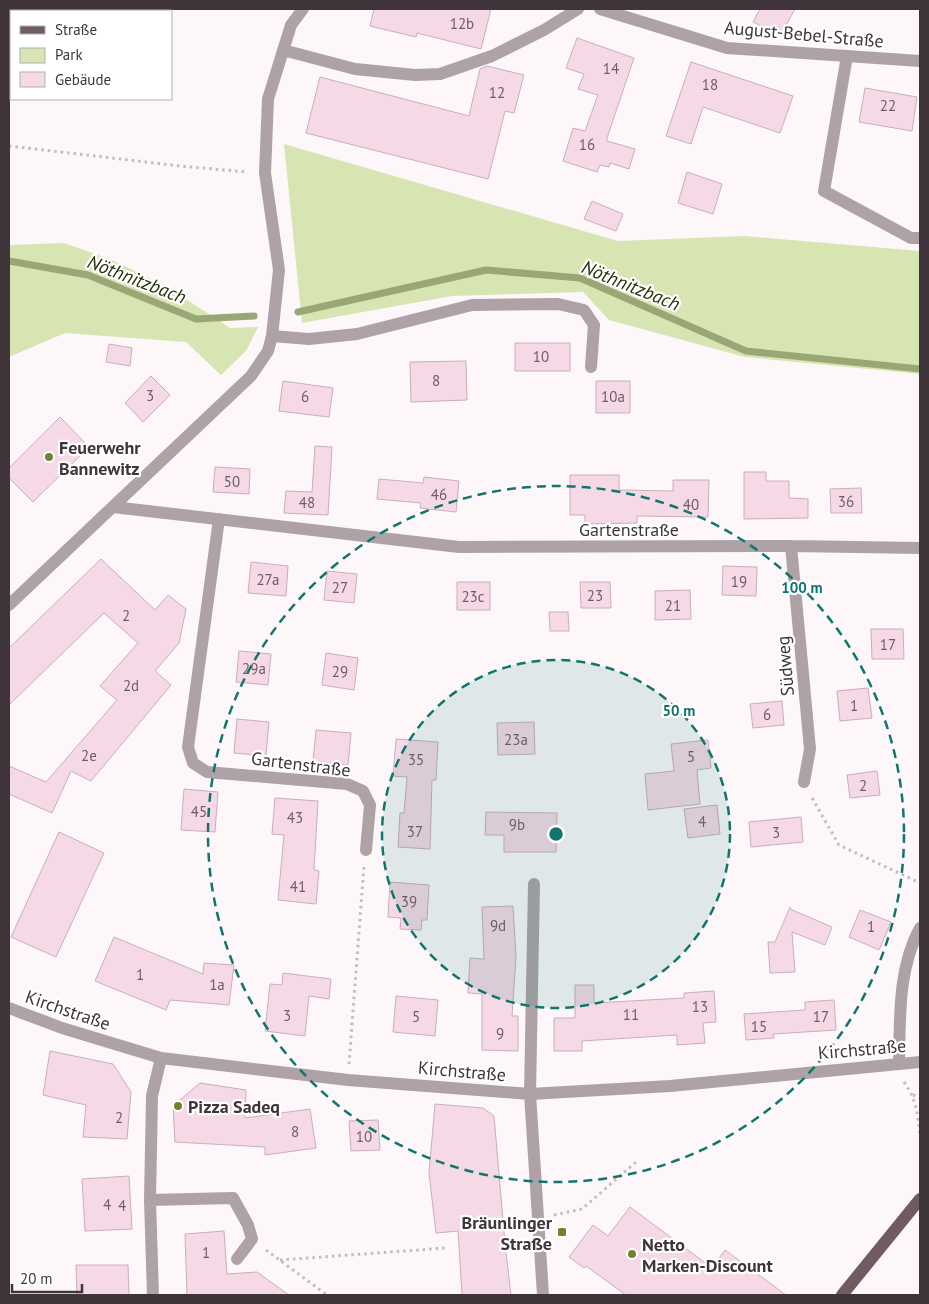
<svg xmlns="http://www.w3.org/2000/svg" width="929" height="1304" font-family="'PT Sans',sans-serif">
<rect width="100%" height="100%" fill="#fdf7fa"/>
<!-- green -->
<path fill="#d7e5b3" d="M284,144L618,241L745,236L920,251V374L745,357L609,320L583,292L452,296L302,323Z
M64,243L110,259L169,288L230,328L258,327L246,351L221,375L186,342L65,333L9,357V245Z"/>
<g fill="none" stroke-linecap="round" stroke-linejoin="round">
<!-- stream -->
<path stroke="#99a675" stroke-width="7" d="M9,261L88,275L196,319L254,316
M298,312L486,270L580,278L746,351L920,369"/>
</g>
<!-- building -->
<path fill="#f6d9e6" stroke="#caaeba" d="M374,9H491L481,49L417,33L416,37L370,26Z
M760,9H795L780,36L753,22Z
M577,38L634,58L607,138V141L635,149L629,169L610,163L609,167L600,165L597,172L563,161L573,128L585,131L598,95L578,89L584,74L566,68Z
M691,62L793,96L780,133L703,107L691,144L666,136Z
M487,66L524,75L514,113L505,111L488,179L306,133L320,77L469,116L480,69Z
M865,88L917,97L912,131L859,122Z
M687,172L722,184L713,214L678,203Z
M592,201L623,214L616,231L584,219Z
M515,343H570V371H515Z
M109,344L132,348L130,366L106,362Z
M466,361L467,400L411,402L410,362Z
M151,376L170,395L143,422L125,403Z
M283,381L333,388L329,417L279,411Z
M596,381H630V413H596Z
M60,417L89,447L33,502L9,478V468Z
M315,446L332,447L328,515L284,513L286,491L312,492Z
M215,467L250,469L249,494L213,492Z
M744,472H766V481H789V498L808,499V518L744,519Z
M570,475H619V490L673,491V480H709L708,517L637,516V523L585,524V515H570Z
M424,477L459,481L456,512L420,508L421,503L377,499L379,479L423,483Z
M861,488L862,513H831L830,489Z
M101,559L155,610L168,595L186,609L179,643L155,671L171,685L91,781L71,771L52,813L9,794V766L46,782L117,700L100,686L138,643L104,613L9,705V648Z
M251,562L288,566L286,596L248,593Z
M723,566L757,567L756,596L722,595Z
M327,571L357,574L354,603L324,600Z
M457,582H490V610H457Z
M580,582H610L611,608H581Z
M690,590L691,619L655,620V591Z
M549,612H568L569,631H550Z
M871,629H903L904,659H872Z
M239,651L271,654L268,685L236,682Z
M326,653L358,658L354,690L322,685Z
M868,688L872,718L840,721L837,691Z
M782,701L784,725L753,728L750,704Z
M237,719L269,722L266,756L234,753Z
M534,722L535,754L498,755L497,723Z
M316,730L351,733L348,765L313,761Z
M396,739L438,742L436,780H432L430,849L398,847L400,813H404L407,777L393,776Z
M708,740L711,768L697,770L700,804L648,810L645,774L674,771L671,744Z
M877,771L880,795L850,798L847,775Z
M184,789L218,792L215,832L181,830Z
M275,798L318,801L314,870L319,871L316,904L278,900L284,835L272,834Z
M717,805L720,834L688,838L684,809Z
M486,812L557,813L556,852H504V835H485Z
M801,817L803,842L751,847L749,822Z
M59,832L104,853L56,957L11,937Z
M390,882L429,885L427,920H422L421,930L400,929L401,918L388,917Z
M513,906L516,957L512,1016H518V1051L482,1050V994L468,993L470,958L484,959L482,907Z
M790,907V909L832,927L825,945L792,932L795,972L770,973L768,942H775Z
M860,910L891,922L879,950L849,937Z
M114,937L203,974L204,963L234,965L229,1005L170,1000L166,1010L95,981Z
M283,973L331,979L329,999L309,996L305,1036L265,1031L270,984L282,985Z
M575,985H594V1003L684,998V993L714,991L716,1022L703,1023L705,1043L677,1045V1035L582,1041V1051H554V1018H575Z
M396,996L438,1000L435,1036L393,1032Z
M834,1000L836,1030L773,1034L774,1038L746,1040L744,1014L805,1010V1002Z
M50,1051L113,1064L131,1092L127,1139L83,1137L86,1105L43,1095Z
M200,1083L246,1090L245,1118L310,1109L316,1148L265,1155V1147L175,1142L173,1106Z
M435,1104L483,1108L494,1116L505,1244L511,1295H462L458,1231L436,1233L429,1173Z
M378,1120L380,1150L351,1151L349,1121Z
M129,1176L132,1229L85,1231L82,1179Z
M630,1207L712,1268L725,1250L786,1295H626L586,1266L584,1268L569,1257L593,1225L608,1236Z
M224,1231L227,1274L257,1272L289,1295H187L185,1234Z
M76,1265H128L129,1295H77Z"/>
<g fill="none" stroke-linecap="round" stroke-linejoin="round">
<!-- path -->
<path stroke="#c3bbbf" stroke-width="3" stroke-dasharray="2.5 4" stroke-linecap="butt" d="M9,146L180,166L247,172
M812,798L839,845L920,883
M349,1064L364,866
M904,1082C917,1100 917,1113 920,1134
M913,1095L920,1098
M554,1215L582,1209L636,1162
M266,1250L327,1295
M280,1260L446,1248"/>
<!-- minor -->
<path stroke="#aea2a7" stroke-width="12" d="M600,9L727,48L920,61
M283,50L355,69L415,75L440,74L492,56L544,30L578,9
M847,56L824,191L911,238H920
M272,336L309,339L357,334L472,305L558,304L584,310L594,325L591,367
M113,507L459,547L791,546L920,548
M219,519L188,747L193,763L207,772L347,784L363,791L370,805L366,850
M791,546L810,749L804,782
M9,605L251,376L268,351L272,336L279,270L265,173L268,99L291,25L303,9
M534,884L530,1094L543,1295
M9,1008L62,1028L161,1058L348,1080L530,1094L670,1086L920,1062
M899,1063C900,1018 898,968 920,928
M150,1200L233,1198L248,1225L252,1239L237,1259
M153,1295L150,1200L152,1096L161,1058"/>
<!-- major -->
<path stroke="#705b64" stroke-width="12" d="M842,1295L920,1199"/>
</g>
<!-- distance rings -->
<circle cx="556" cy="834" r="174" fill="#0f766e" fill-opacity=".12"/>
<g fill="none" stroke="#0f766e" stroke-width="2.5" stroke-dasharray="9 6">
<circle cx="556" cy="834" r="174"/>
<circle cx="556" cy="834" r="348"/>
</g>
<!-- markers -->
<g fill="#718333" stroke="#fff" stroke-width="2">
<circle cx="49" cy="457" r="5"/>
<circle cx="178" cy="1106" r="5"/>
<rect x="557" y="1227" width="10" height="10" rx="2.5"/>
<circle cx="632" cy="1254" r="5"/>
</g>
<g text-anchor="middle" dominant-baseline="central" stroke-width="4.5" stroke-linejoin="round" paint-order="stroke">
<!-- number labels -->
<g font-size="15" fill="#6d5d64">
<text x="462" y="23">12b</text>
<text x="611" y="68">14</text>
<text x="710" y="84">18</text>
<text x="497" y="92">12</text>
<text x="888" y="105">22</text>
<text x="587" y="144">16</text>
<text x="541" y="356">10</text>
<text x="436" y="380">8</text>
<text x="150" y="395">3</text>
<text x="305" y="396">6</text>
<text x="613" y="396">10a</text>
<text x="232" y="481">50</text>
<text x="439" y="494">46</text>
<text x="846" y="501">36</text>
<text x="307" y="502">48</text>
<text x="691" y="504">40</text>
<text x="268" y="579">27a</text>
<text x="739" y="581">19</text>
<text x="340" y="587">27</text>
<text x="595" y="595">23</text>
<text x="473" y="596">23c</text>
<text x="673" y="605">21</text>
<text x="126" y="615">2</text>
<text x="888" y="644">17</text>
<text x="254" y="668">29a</text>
<text x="340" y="671">29</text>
<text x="131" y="685">2d</text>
<text x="854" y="705">1</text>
<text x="767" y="714">6</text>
<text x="516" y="739">23a</text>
<text x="89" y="755">2e</text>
<text x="691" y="756">5</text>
<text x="416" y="759">35</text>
<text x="863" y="785">2</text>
<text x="199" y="811">45</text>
<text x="295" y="817">43</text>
<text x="702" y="821">4</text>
<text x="517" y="824">9b</text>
<text x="415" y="831">37</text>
<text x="776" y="832">3</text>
<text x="298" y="886">41</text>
<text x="409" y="901">39</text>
<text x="498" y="925">9d</text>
<text x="871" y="926">1</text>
<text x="140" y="974">1</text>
<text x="217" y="984">1a</text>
<text x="700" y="1006">13</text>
<text x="631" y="1014">11</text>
<text x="287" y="1015">3</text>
<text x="416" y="1016">5</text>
<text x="821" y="1016">17</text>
<text x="759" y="1026">15</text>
<text x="500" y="1033">9</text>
<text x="119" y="1117">2</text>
<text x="295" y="1131">8</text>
<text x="364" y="1136">10</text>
<text x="107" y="1204">4</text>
<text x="122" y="1205">4</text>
<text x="206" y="1252">1</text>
</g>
<!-- street labels -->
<g font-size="18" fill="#3f3439" stroke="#fff">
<text transform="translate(804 34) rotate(5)">August-Bebel-Straße</text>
<text x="629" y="529">Gartenstraße</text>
<text transform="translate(785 666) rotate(-95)">Südweg</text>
<text transform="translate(301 764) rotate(7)">Gartenstraße</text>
<text transform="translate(68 1010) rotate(19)">Kirchstraße</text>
<text transform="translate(862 1049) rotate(-5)">Kirchstraße</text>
<text transform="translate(462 1071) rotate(5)">Kirchstraße</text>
</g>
<!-- poi labels -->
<g font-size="18" font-weight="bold" fill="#3f3439" stroke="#fff" text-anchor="start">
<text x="59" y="447">Feuerwehr<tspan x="59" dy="21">Bannewitz</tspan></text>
<text x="188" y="1106">Pizza Sadeq</text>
<text x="552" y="1222" text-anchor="end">Bräunlinger<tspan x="552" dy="21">Straße</tspan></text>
<text x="642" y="1244">Netto<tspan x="642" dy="21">Marken-Discount</tspan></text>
</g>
<!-- water labels -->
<g font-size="19" font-style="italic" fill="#28310a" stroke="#fff">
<text transform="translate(137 279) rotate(21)">Nöthnitzbach</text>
<text transform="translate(631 285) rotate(22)">Nöthnitzbach</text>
</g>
</g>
<circle cx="556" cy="834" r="8" fill="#0f766e" stroke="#fff" stroke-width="2.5"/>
<g font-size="15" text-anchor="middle" font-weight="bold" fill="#0f766e" stroke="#fff" stroke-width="4.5" stroke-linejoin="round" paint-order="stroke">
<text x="802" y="593">100 m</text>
<text x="679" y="716">50 m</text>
</g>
<!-- border -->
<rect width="929" height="1304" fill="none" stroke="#3f3439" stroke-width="20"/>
<!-- legend -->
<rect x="10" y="10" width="162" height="90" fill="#ffffff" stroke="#b2aeb0"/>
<rect x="20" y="26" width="25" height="8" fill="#705b64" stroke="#b2aeb0"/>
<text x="55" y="35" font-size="15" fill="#3f3439">Straße</text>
<rect x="20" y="48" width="25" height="15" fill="#d7e5b3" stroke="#b2aeb0"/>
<text x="55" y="60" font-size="15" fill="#3f3439">Park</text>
<rect x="20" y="72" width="25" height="15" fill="#f6d9e6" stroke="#b2aeb0"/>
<text x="55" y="85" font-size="15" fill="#3f3439">Gebäude</text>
<!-- scale -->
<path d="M12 1284v8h70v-8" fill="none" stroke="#3f3439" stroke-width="2.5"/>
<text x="20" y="1284" font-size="15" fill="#3f3439" stroke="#ffffff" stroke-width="4" paint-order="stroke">20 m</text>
</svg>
